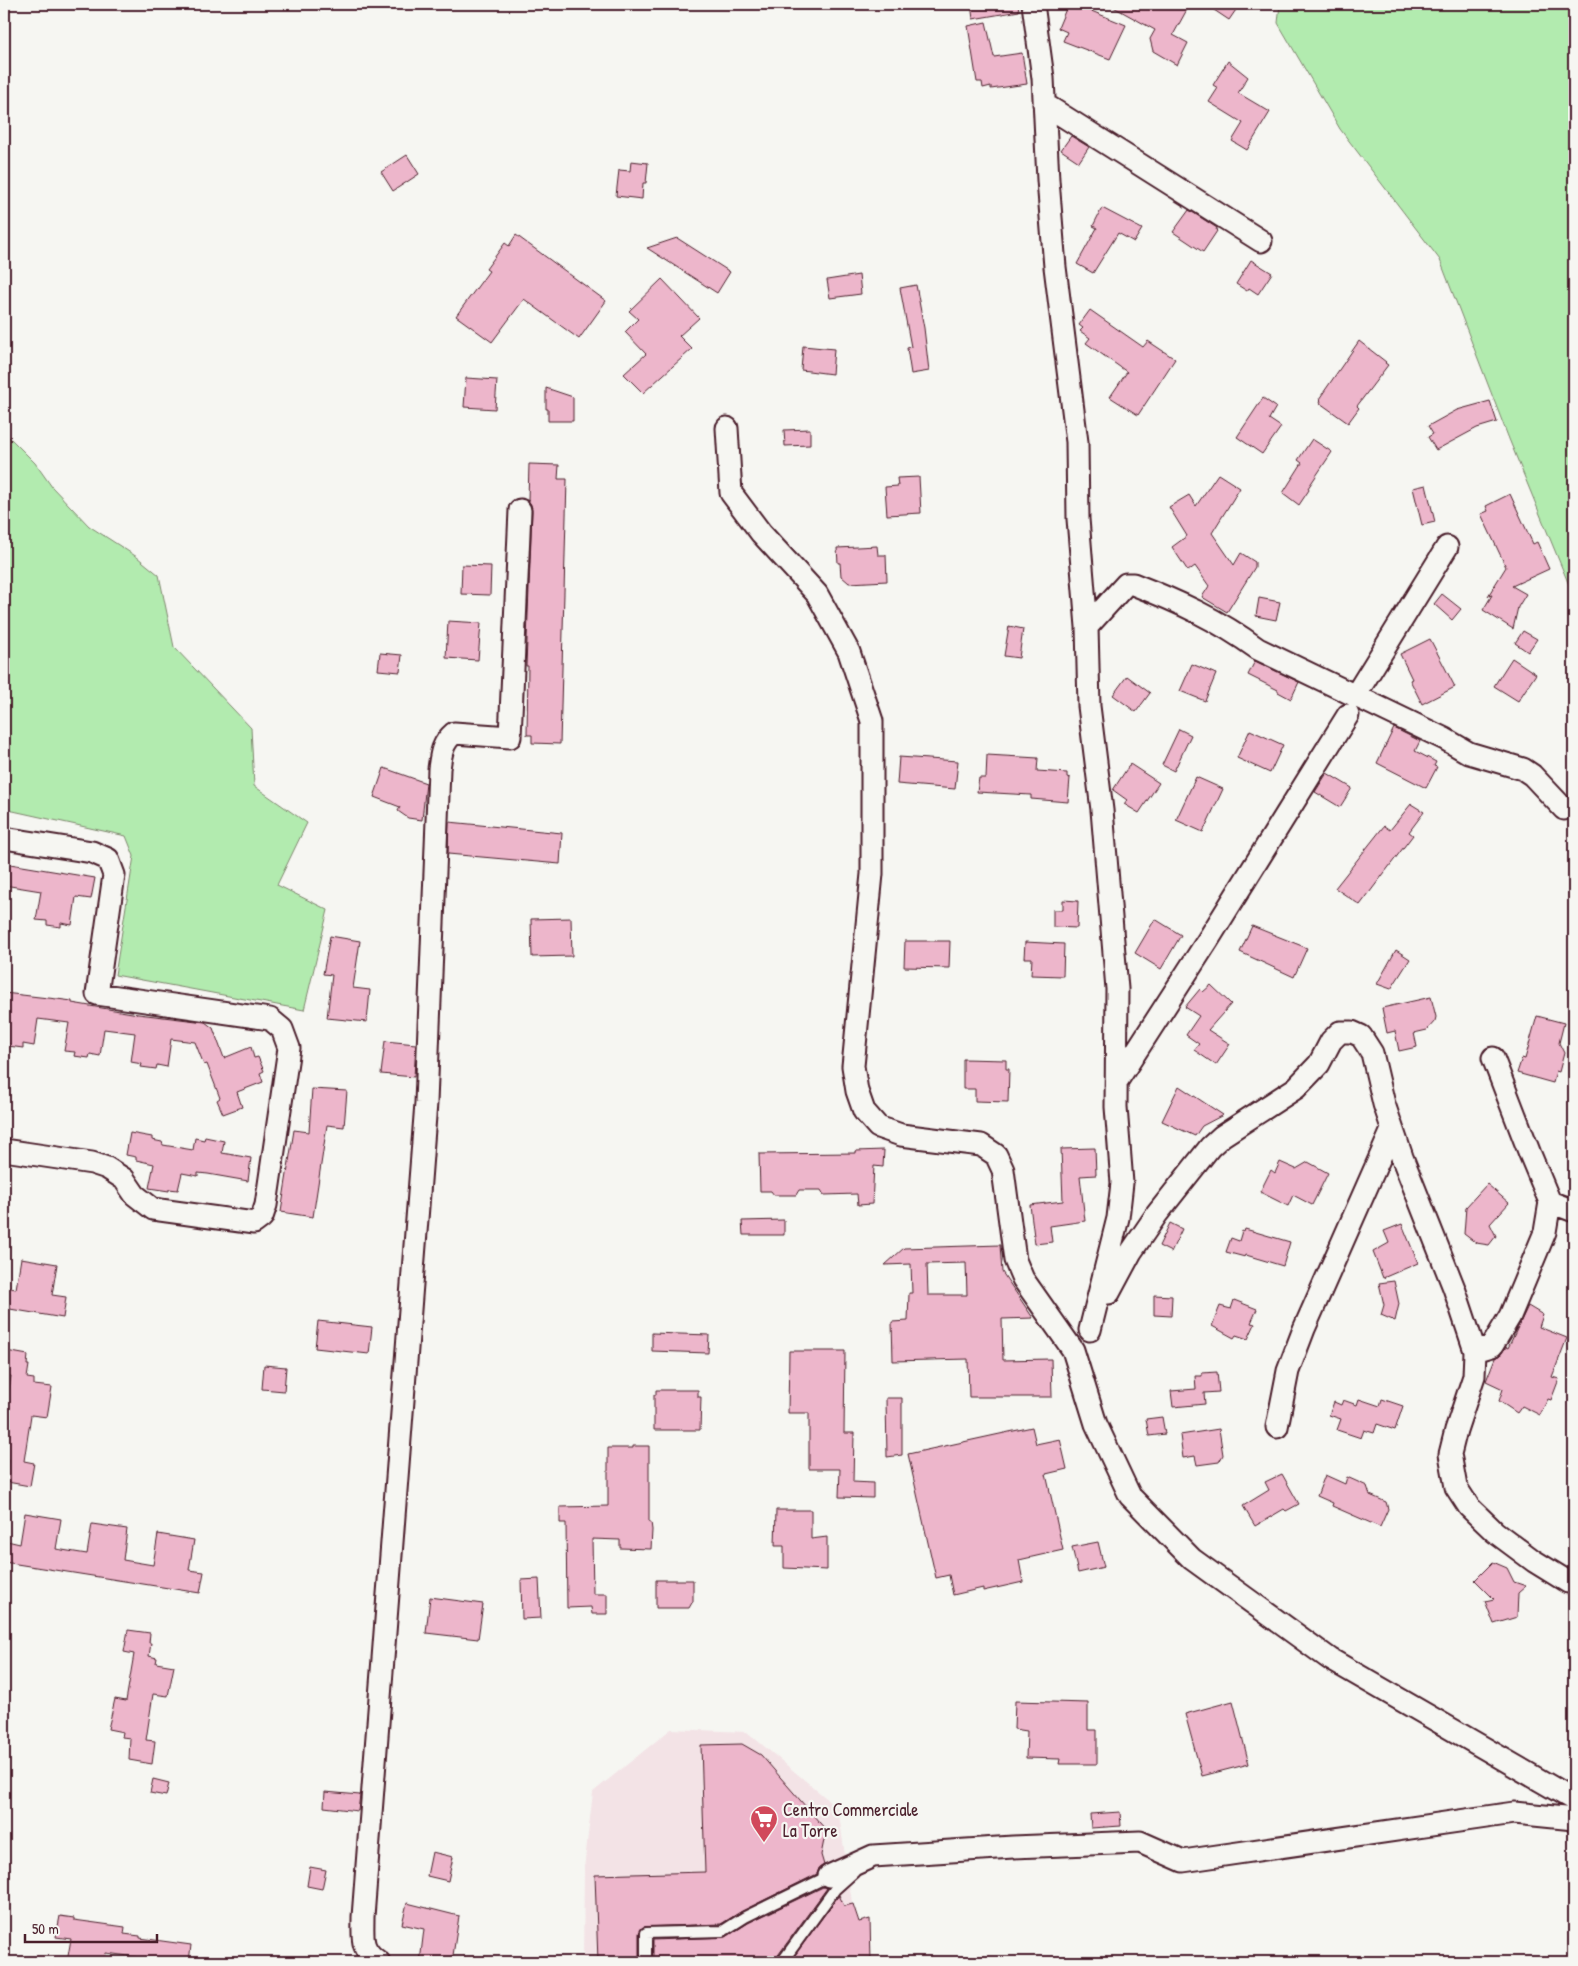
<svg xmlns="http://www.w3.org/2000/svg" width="1578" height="1966" font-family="'Patrick Hand',sans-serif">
<rect width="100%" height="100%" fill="#f6f6f2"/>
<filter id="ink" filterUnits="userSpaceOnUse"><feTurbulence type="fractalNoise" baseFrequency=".02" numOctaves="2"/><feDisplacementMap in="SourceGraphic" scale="10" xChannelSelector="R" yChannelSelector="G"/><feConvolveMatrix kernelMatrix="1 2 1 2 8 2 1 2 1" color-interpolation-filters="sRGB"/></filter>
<g filter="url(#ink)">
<!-- built -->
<path fill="#f3e3e6" d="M671,1729L747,1732L838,1808L854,1916L863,1962H583L584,1869L593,1792Z"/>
<!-- green -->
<path fill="#b2ebaf" stroke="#7e856d" d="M1280,4H1574V597L1509,439L1440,260L1340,129L1278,23Z
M4,432L35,463L52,487L89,526L137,557L159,575L174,647L251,728L254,786L307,823L277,885L328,910L304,1010L115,975L134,856L126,836L4,809Z"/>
<!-- building -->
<path fill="#edb6cb" stroke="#4a1f2b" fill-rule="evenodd" d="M971,4H1018L1019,11L973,19Z
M1068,4H1074L1126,25L1110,59L1063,41L1067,32L1058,28Z
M1108,4H1190L1173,35L1188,43L1177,65L1153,51L1150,39L1155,30Z
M1205,4H1240L1229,20Z
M986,22L994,57L1022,53L1027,84L991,89V86L983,88L982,82H977L968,26Z
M1228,61L1248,77L1238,93L1270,112L1247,150L1232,141L1243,123L1209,102L1218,88L1213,85Z
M1071,136L1089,147L1079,162L1061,150Z
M407,155L419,174L393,191L381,172Z
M631,161L648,163L646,183H643L642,199L616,196L619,170L630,171Z
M1102,208L1142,229L1134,242L1118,233L1093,273L1077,264L1097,228L1093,226Z
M1189,210L1217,228L1216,230L1217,231L1203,252L1173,232Z
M516,235L606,301L579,339L524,299L492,342L456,316L489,271L486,269L505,243L509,246Z
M677,238L730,272L717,293L647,248Z
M1251,260L1272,273L1258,294L1249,288L1247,291L1236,284Z
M859,275L861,294L830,298L827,280Z
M662,279L699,318L679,336L692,349L643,393L624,374L646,354L625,332L638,319L629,311Z
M916,285L924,328L929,371L911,374L907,348L911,347L900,288Z
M1090,310L1143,347L1148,341L1175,359L1138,415L1110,397L1127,372L1086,343L1090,338L1080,331L1083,328L1079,325Z
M1359,341L1386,362L1385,363L1388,365L1357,406L1359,408L1348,423L1320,403L1321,401L1319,399Z
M803,346L834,349L832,374L801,370Z
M466,378L497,380L495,409L464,407Z
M546,388L573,397V421H548V409H546Z
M1263,398L1276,407L1269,419L1281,427L1262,454L1237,437Z
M1490,401L1497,422L1477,428L1436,450L1428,437L1433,434L1428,426L1457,410Z
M810,429V445L785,446L784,430Z
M1312,439L1332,452L1308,488L1309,490L1299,505L1283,493L1302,463L1298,460Z
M529,464L559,465L558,479H567L560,744L532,743V735H527L528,666H526L532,511L531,505L528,500Z
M1218,474L1240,488L1212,533L1234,565L1241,553L1255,562V567L1227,612L1202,597L1209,586L1195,566L1188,571L1172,547L1187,536L1169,507L1189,495L1196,506Z
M919,477L921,513L887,515L885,487L898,486L897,478Z
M1426,485L1435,522L1422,525L1413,488Z
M1510,494L1533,544L1537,542L1549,569L1512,586L1526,594L1518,607L1513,629L1483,610L1492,595L1488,596L1506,567L1481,514L1488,511L1486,506Z
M877,546L878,555H886L887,581L849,583L841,576L840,563H838L837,548Z
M462,565L491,566L490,595L461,594Z
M1442,594L1461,609L1452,620L1434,604Z
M1259,598L1280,602L1276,620L1256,616Z
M448,621L481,623L478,660L446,658Z
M1009,626L1023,629L1019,658L1004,656Z
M1523,631L1537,639L1528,652L1515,643Z
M1430,639L1455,687L1422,704L1410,680L1412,679L1400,654Z
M380,653L402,655L400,672L378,670Z
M1512,658L1536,674L1518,701L1494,686Z
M1255,661L1299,682L1291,699L1278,692V690L1248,675Z
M1192,664L1216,674L1205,701L1180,691Z
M1127,676L1150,693L1136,712L1113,695Z
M1394,728L1420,741L1415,751L1436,762L1434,766L1437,767L1426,788L1377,763Z
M1179,729L1191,735L1174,771L1162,765Z
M1250,730L1283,745L1270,773L1237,758Z
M987,755L1038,758L1037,771L1067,773V777L1070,778L1068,802L1031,799V795L977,792L979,778H986Z
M899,757L958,761L955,789L897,784Z
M1130,764L1159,783L1139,813L1124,804L1127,800L1113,790Z
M384,768L426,783L422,820L408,818L398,811L400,807L374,797Z
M1327,773L1352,788L1340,807L1315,792Z
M1196,777L1223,789L1203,832L1176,820Z
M1411,804L1424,812L1409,832L1413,835L1360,905L1335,888L1384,826L1390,830Z
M449,822L562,833L560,864L448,854Z
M4,863L95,878L91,899L76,897L72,925L61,923V927L47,925V921L36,920L41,891L4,885Z
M1063,900L1078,901L1077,928L1053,927V910H1063Z
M571,918L572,956L532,957L531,919Z
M1155,919L1181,935L1161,969L1135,953Z
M1252,926L1307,948L1294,977L1240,952Z
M330,936L360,941L353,988L370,990L367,1022L327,1018L332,975L323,974Z
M905,941H950L949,968L904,967Z
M1025,942L1064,944L1063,976L1031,975L1032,958H1024Z
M1396,950L1410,959L1391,989L1377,984Z
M1211,985L1231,1004L1208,1030L1230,1044L1216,1065L1194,1050L1199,1044L1186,1035L1199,1016L1185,1007L1200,989L1203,992Z
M4,993L57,999L72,1001V1003L138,1014L205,1022L213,1028L224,1058L251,1047L254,1058L258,1057L264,1071L260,1073L263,1082L237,1092L242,1107L223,1114L217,1100L220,1098L207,1064L204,1065L195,1042L171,1039L167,1067L157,1065L156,1069L141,1067L142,1064L131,1062L135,1033L104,1029L100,1056L90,1054L89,1058L74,1056L75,1052L64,1051L69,1023L38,1019L34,1046L23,1044V1048L8,1046L9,1043L4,1042Z
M1431,997L1436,1017L1435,1021L1427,1030L1414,1033L1417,1047L1399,1051L1395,1031L1387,1033L1382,1008Z
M1537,1016L1564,1023L1559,1043L1564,1053L1559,1072L1556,1071L1553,1083L1517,1073L1522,1058L1525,1059Z
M385,1041L416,1044L414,1077L381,1074Z
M963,1059L1006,1060V1069H1009L1008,1102L975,1101V1089H963Z
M1179,1086L1223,1115L1202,1126L1195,1136L1162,1121Z
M312,1089L347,1091L344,1127L327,1125L313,1217L281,1212L294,1130L309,1132Z
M130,1133L152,1137V1140L162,1142L163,1145L193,1150L195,1138L204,1140L205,1137L224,1141L222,1153L251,1158L248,1181L208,1174L198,1173V1176L182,1173L178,1190L169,1189V1191L149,1188L154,1164L136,1160V1157L126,1155Z
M1095,1148L1096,1175L1080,1176L1085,1221L1050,1226L1052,1242L1035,1244L1030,1205L1063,1201L1061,1149Z
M884,1150L883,1167L874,1166L872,1204L858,1205L857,1194L824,1195L821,1190H799L796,1195H774L771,1191H760L759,1154L856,1153V1151Z
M1280,1162L1296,1169L1308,1162L1328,1173L1312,1205L1293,1195L1288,1206L1260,1192L1271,1170L1275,1173Z
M1487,1184L1509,1203L1490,1224L1496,1236L1489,1245L1476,1243L1464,1234L1466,1207Z
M784,1220V1235H743L742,1221Z
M1170,1223L1182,1229L1171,1252L1159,1246Z
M1402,1224L1418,1263L1383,1278L1373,1252L1389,1243L1384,1231Z
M1245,1229L1290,1242L1283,1266L1246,1255L1245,1257L1226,1252L1231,1238L1239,1241L1242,1231L1244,1232Z
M1000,1245L1002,1272L1033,1318L1002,1319L1003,1360L1051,1359L1052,1397H969L968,1359L893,1361L892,1322L908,1321L909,1293H912L911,1264L885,1265L904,1248ZM966,1263L967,1295H928L927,1264Z
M21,1258L57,1264L52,1295L66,1297L63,1318L4,1308V1287L16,1289Z
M1394,1281L1399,1304L1395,1321L1381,1315L1384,1305L1379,1283Z
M1154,1295L1172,1296L1171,1316L1154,1315Z
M1234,1300L1257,1309L1251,1323L1255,1324L1248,1339L1236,1335L1234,1338L1212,1326L1220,1306L1231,1309Z
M1528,1306L1543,1315L1539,1327L1567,1338L1552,1377L1559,1379L1551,1400L1548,1399L1540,1415L1522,1406L1517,1413L1499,1401L1503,1389L1486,1381L1495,1358L1502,1353L1506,1347L1508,1348Z
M318,1321L372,1327L369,1354L315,1348Z
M652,1333L709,1335L708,1353L652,1351Z
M6,1351L28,1355L27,1365H29L27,1378L34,1379V1385L52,1387L47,1417L31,1415L24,1461L34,1463L30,1486L7,1482L9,1459L4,1458V1421L11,1376L4,1375Z
M789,1351H845L844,1433H854L853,1482L873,1483V1498L839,1497L840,1469H809V1413H788Z
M264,1365L286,1367L284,1391L262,1389Z
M1217,1372L1219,1392L1204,1393L1205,1404L1173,1407L1171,1391L1196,1389L1195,1376H1202V1373Z
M656,1390H698V1397H701L700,1430H654V1395H656Z
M886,1398H902V1455L887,1457Z
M1359,1399L1380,1406L1382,1399L1403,1406L1395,1430L1377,1424L1374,1433L1364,1430L1361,1438L1337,1430L1341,1419L1329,1415L1334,1402L1341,1405L1343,1400L1357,1405Z
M1162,1417L1165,1434L1149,1436L1146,1419Z
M1032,1427L1036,1444L1060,1439L1067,1469L1046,1474L1063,1550L1019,1560L1023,1582L983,1591V1588L953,1595L949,1575L936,1578L908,1454Z
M1219,1429L1223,1455L1219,1462L1197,1465L1195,1456L1183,1458L1180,1435Z
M633,1446H649V1522H651L652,1530L651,1549L620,1548V1540L592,1539L593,1594H607V1614H592L591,1607L567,1608L566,1523H560V1507L608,1506V1448H633Z
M1282,1474L1299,1504L1286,1511L1284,1509L1255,1526L1243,1506L1269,1490L1265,1482Z
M1325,1475L1345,1484L1347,1477L1367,1486L1370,1495L1386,1502L1388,1509L1380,1527L1332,1506L1333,1503L1317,1496Z
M776,1510H811V1539L827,1537V1570L784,1568V1546H775Z
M25,1513L61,1519L56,1549L87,1554L92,1524L127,1529L123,1560L153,1565L158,1534L194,1540L189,1570L204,1572L200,1593L4,1562L7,1541L20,1544Z
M1098,1542L1104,1567L1078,1573L1072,1547Z
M1493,1562L1507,1568L1514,1582L1526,1586L1518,1593L1517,1617L1494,1624L1485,1601L1494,1599L1475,1580Z
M539,1579L541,1618L522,1619L521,1580Z
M656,1580H693V1601L689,1608H656Z
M430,1597L483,1604L478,1639L426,1633Z
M128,1630L150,1633L149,1643H151L149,1656L157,1658L156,1663L174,1666L168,1696L153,1694L146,1740L155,1741L152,1764L129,1760L130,1738L122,1737L123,1732L108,1729L115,1699L126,1701L134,1654L124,1652Z
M1015,1701L1088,1703V1730H1097V1764H1059L1060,1759L1026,1758L1027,1731L1014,1729Z
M1233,1701L1249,1764L1202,1776L1185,1714Z
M742,1744L761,1755L826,1830L821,1855L824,1865L819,1868L817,1874L742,1911L721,1924L643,1927L639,1933V1962H598L595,1875L705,1872L701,1745Z
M153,1779L169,1783L166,1796L150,1793Z
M325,1792L360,1795L358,1811L324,1807Z
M1120,1812L1121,1826L1091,1828L1090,1814Z
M432,1852L453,1857L448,1881L427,1876Z
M310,1867L326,1870L322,1889L307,1886Z
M823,1887L827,1888L776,1958L775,1962H653V1940L726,1937L748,1923Z
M839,1895L844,1906L853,1904L859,1922L870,1919L871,1962H790Z
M407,1903L459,1916L452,1962H420L424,1929L402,1924Z
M60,1916L74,1918V1920L125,1927L124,1934L140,1936V1938L191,1945L189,1962H136V1957L106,1953L104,1962H67L71,1939L56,1937Z"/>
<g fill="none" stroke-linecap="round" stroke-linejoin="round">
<!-- lane casing -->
<g stroke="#4a1f2b" stroke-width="14">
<path id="lane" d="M646,1962V1933L723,1931L745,1917L829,1876
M782,1962L835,1889L854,1872"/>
</g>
<!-- street casing -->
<g stroke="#4a1f2b" stroke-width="25">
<path id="street" d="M1033,4L1043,78L1048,180L1055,267L1077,442L1078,519L1087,627L1089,706L1102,810L1117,989L1116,1107L1122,1183L1118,1218L1090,1330
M1044,104L1261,241
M727,428L731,493L761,533L817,594L849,652L872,721V874L853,1066L857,1091L864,1111L878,1127L901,1135L981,1145L996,1155L1003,1170L1015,1260L1023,1279L1073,1350L1096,1424L1130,1496L1192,1559L1330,1659L1574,1800
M1087,627L1126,584H1133C1179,602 1217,619 1258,649L1445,739L1469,753L1523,769L1532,775L1564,809
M1355,696L1447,547
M4,838L92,852L108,859L114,875L97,994L270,1019L282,1029L289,1048L266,1205L262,1217L254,1223L153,1209L135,1195L124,1179L107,1168L92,1163L4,1150
M1493,1058L1530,1154L1550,1202
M1117,1081L1208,940L1348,715
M1109,1293L1131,1252L1157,1214L1210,1147L1222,1136L1296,1088L1319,1064L1331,1041L1340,1032H1352L1361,1036L1372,1053L1384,1104L1402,1157L1454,1288L1475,1351L1474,1376L1456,1430L1450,1454L1456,1487L1469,1507L1495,1532L1534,1561L1568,1582L1574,1583
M1475,1351L1492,1346L1510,1316L1545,1232L1550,1202L1574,1211
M1277,1427L1288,1371L1304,1329L1392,1130
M829,1876L873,1856L1013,1847L1140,1842L1183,1861L1514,1813L1574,1819
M379,1962C360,1949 363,1939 363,1917L426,1103L439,769C441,754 442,743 454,733L510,737L520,510"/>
</g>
<!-- lane -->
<use href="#lane" stroke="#f6f6f2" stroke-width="10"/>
<!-- street -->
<use href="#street" stroke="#f6f6f2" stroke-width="21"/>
</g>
</g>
<!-- icons -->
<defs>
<g id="supermarket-pin" transform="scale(1.4375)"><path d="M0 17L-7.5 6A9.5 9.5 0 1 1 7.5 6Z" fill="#d1495b" stroke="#f6f6f2"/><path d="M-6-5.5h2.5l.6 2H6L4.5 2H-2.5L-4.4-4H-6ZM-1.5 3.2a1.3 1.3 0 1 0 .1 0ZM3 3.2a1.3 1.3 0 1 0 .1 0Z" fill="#fff"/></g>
</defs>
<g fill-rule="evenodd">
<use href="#supermarket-pin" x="764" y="1819"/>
</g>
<g text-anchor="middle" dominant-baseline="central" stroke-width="4.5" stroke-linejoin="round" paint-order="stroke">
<!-- poi labels -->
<g font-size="18" fill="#4a1f2b" stroke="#f6f6f2" text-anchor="start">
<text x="783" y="1809">Centro Commerciale<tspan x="783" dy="21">La Torre</tspan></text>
</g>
</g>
<!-- margin -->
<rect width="1578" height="1966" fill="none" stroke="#f6f6f2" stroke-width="20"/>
<rect x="10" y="10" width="1558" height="1946" fill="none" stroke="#4a1f2b" stroke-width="2" filter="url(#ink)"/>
<!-- scale -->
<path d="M25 1934v8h132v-8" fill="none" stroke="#4a1f2b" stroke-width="2.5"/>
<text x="32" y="1934" font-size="15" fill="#4a1f2b" stroke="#f6f6f2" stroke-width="4" paint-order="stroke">50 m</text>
</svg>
